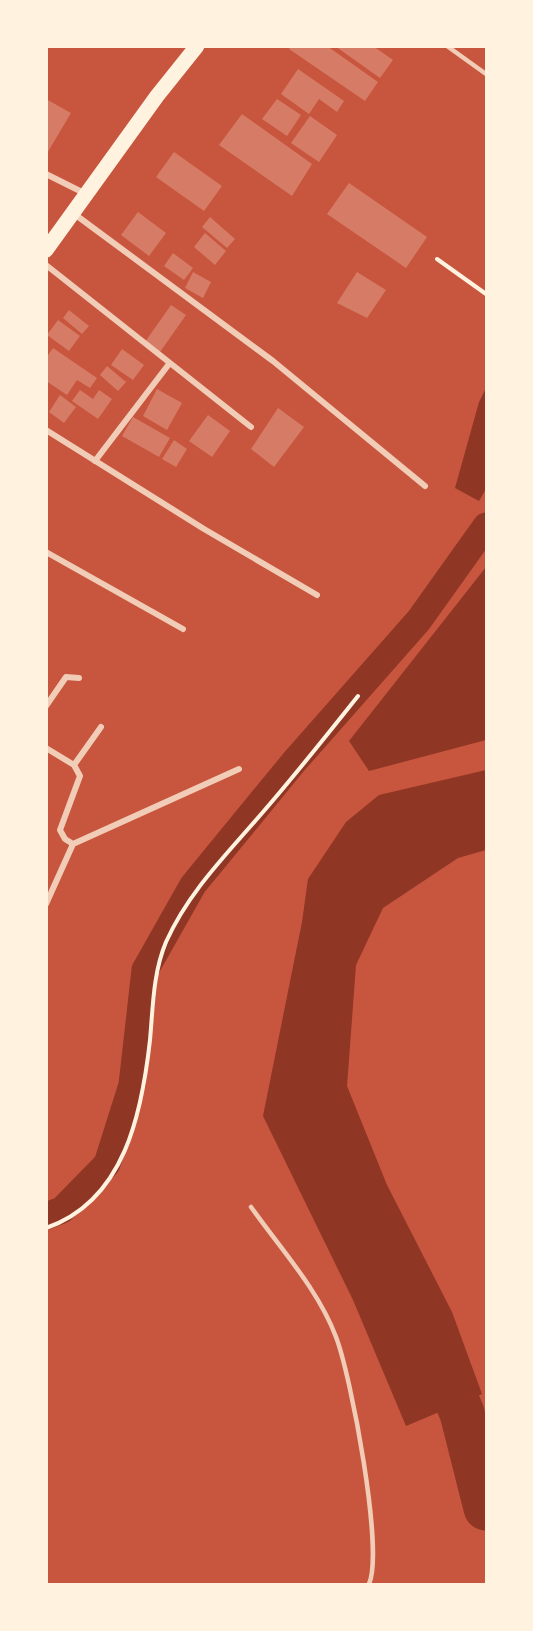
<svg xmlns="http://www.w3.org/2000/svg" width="533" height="1631" font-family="Montserrat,sans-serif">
<rect width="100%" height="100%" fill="#c8553d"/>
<!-- water -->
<path fill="#8f3625" d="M486,388V489L479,501L455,488L479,402Z
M486,567V740L369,771L349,741Z
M486,770V850L458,858L383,908L356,965L347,1086L387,1185L452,1312L482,1394L406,1426L353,1300L263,1116L302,922L308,879L346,822L379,795Z"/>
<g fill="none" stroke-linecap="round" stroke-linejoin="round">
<!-- canal -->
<path stroke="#8f3625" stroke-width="27" d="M46,1216L62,1210L107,1164L132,1085L145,970L193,885L293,763L419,620L486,526"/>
<!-- river -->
<path stroke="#8f3625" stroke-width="45" d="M434,1346L462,1413L486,1508"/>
</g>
<!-- building -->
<path fill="#d67c66" d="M291,46H327L378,82L365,101L289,49Z
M335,46H373L393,60L380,78Z
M298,69L344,101L337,112L319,99L309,114L281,94Z
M46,99L71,113L46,155Z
M277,99L301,115L287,136L262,119Z
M242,114L312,164L292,196L219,145Z
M310,116L337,135L319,162L291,143Z
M174,152L222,186L204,211L156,177Z
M349,183L427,237L406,268L327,214Z
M138,212L166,233L149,256L121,235Z
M210,217L235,239L227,248L202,227Z
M205,233L226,251L215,265L194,247Z
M173,253L193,268L184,280L164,266Z
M193,272L211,282L203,298L185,288Z
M357,272L386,290L367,318L337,303Z
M171,305L186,315L160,352L145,342Z
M69,310L89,326L82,334L63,318Z
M58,320L80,336L69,351L47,335Z
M53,348L97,378L90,388L77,380L67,395L46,381V358Z
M122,349L144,365L133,380L111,365Z
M107,366L126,382L118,391L100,375Z
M157,389L182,403L167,430L143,416Z
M80,390L93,399L99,390L112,399L98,419L72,401Z
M60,395L76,407L64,423L49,412Z
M278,408L304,427L274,467L251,449Z
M208,415L230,431L212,457L189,441Z
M133,417L170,438L159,457L122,436Z
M174,440L187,449L176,467L162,459Z"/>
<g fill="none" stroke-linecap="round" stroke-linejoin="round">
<!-- path -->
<path stroke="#fff3e0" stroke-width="4" d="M437,259L486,294
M46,1228C125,1201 142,1112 150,1040C153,1007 153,973 166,942C189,891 227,854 263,812C296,774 327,735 358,696"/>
<!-- service -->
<path stroke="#f1ccb7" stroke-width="4.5" d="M447,46L486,74
M251,1207C280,1248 318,1289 336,1337C351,1376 384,1550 369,1584"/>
<!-- minor -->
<path stroke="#f1ccb7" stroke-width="6" d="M46,174L86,194
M73,213L273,361L425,486
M46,265L251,427
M46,430L204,529L317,595
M95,461L169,364
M46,552L183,629
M46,706L66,677L79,678
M46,748L74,765L80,776L60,830L65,839L73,844
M74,765L101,727
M46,904L73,844L239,769"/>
<!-- primary -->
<path stroke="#fff3e0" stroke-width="15" d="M46,250L157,96L197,46"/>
</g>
<!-- border -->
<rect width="533" height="1631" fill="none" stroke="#fff3e0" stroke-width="96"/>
</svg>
